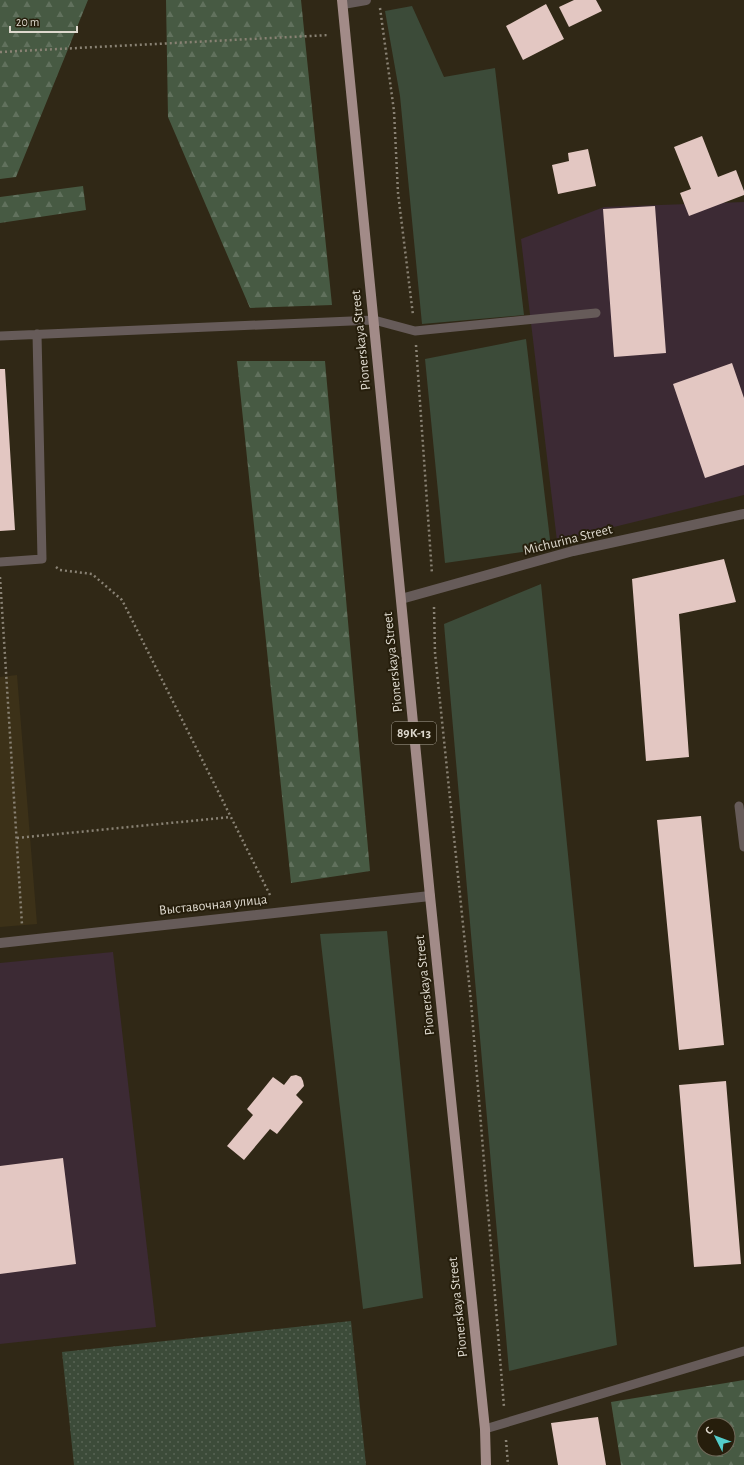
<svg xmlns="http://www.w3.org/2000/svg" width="744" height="1465" font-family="'Alegreya Sans',sans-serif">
<defs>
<pattern id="forest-firs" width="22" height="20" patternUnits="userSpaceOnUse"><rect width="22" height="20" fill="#475a43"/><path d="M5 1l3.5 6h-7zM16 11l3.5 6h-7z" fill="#61715d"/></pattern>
<pattern id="park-dots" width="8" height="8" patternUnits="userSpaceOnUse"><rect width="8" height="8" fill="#3c4b39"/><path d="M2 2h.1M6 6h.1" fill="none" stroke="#586454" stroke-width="1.8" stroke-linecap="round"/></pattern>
</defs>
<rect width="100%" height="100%" fill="#302816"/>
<!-- industrial -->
<path fill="#3c2a34" d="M744,202V495L557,541L521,239L604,207Z
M113,952L156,1327L0,1344V963Z"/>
<!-- built -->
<path fill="#3c3118" d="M17,675L37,924L0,927V677Z"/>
<!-- grass -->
<path fill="#3c4b39" d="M412,6L444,77L495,68L524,315L422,324L400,96L385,11Z
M526,339L551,548L445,563L425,359Z
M541,584L617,1345L509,1371L444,624Z
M387,931L423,1298L363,1309L320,934Z"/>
<!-- forest -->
<path fill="url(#forest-firs)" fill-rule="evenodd" d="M0,0H88L16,177L0,179Z
M166,0H301L332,305L250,308L168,117Z
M83,186L86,210L0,223V197Z
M237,361H325L370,871L291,883Z
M744,1380V1465H621L611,1402ZM704,1425H728V1449H704Z"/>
<!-- park -->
<path fill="url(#park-dots)" d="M351,1321L366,1465H74L62,1352Z"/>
<!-- building -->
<path fill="#e3c7c2" d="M574,0H596L602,11L569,27L559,7Z
M546,4L564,39L523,60L506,26Z
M702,136L718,177L736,170L744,191V195L689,216L680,193L691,189L674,147Z
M588,149L596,186L558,194L552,165L569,161L568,153Z
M655,206L666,353L614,357L603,209Z
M732,363L744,398V465L705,478L673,384Z
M0,369H5L15,530L0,531Z
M724,559L736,602L679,614L689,757L646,761L632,579Z
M701,816L724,1045L679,1050L657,820Z
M296,1075L301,1077L303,1081L304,1086L296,1095L303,1102L277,1134L270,1129L244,1160L227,1146L253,1115L247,1109L273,1077L284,1085L291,1076Z
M726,1081L741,1264L694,1267L679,1085Z
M63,1158L76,1264L0,1274V1166Z
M598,1417L606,1465H558L551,1423Z"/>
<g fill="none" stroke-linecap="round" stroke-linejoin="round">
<!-- path -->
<path stroke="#898274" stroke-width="2.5" stroke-dasharray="2 3" stroke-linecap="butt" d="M380,8L394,111L398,193L413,315
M0,52L329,35
M416,345L432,574
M56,567L60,570L92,574L122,600L271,897
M0,577L22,925
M434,607L435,653L471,1002L504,1407
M17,838L231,817
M506,1440L508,1465"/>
<!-- lane -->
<path stroke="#665b59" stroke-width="9" d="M0,336L374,320L415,331L596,313
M0,562L42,559L37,334
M739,806L744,847
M485,1429L744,1351"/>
<!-- street -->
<path stroke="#665b59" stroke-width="10" d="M343,4L366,0
M401,599L573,551L744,514
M0,943L430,896"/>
<!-- primary -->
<path stroke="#a28b88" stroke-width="10" d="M342,0L430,896L485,1429L486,1465"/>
</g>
<g text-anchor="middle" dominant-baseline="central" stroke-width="4" stroke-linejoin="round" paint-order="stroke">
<!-- shield labels -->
<rect fill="#261e0c" stroke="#a7a194" stroke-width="1" x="392" y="722" width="44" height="22" rx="3"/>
<g font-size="13" font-weight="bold" fill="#ded9ce">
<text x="414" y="733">89К-13</text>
</g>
<!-- street labels -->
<g font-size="14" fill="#ded9ce" stroke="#261e0c">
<text transform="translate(361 340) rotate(-96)">Pionerskaya Street</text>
<text transform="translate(568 540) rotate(-14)">Michurina Street</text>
<text transform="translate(393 662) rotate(-96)">Pionerskaya Street</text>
<text transform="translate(213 905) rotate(-6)">Выставочная улица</text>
<text transform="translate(425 985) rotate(-96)">Pionerskaya Street</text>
<text transform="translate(458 1307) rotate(-96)">Pionerskaya Street</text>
</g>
</g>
<!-- north arrow -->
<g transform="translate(716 1437) rotate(312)"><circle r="19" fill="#261e0c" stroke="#70695a"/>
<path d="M0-3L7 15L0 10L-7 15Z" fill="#53cdcb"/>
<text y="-6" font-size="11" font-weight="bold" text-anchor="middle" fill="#ded9ce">С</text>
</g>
<!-- scale -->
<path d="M10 26v6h67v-6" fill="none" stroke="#ded9ce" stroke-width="2"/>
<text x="16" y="26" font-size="12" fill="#ded9ce" stroke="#261e0c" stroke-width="3" paint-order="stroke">20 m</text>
</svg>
